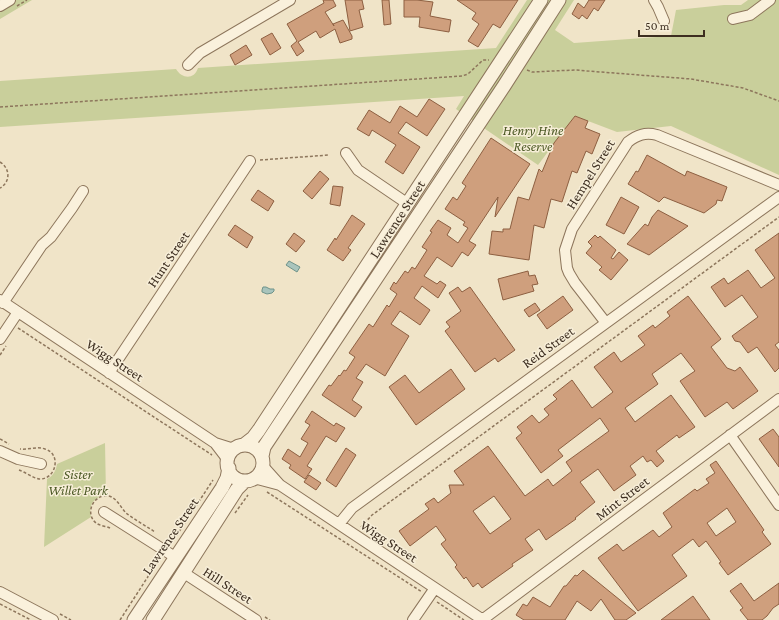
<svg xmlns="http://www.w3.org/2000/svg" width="779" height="620" font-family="'Crimson Pro',serif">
<rect width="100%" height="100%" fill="#f0e4c8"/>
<!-- green -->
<path fill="#c9cf9b" d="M0,0H32L0,19Z
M527,0H574L555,30L574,43L671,36L676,10L724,5H741L748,0H779V175L671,126L617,132L575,116L538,165L456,109L464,96L0,127V81L176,69C182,79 194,80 198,68L496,48Z
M105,443L106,495C94,497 88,505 91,517L44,547L47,479C53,476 56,471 57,464Z"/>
<!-- water -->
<path fill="#a9c4bc" stroke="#6f938a" d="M289,261L300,267L297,272L286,265Z
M263,287H266L270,289H274V291L272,293L267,294L262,292V290Z"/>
<!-- building -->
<path fill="#cf9f7d" stroke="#8d5f41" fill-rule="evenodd" d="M323,0H333L336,6L325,12L334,26L333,24L343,20L352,36V39L340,43L335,29L320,38L316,31L298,42L304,51L297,56L291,46L297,41L287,24L324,3Z
M345,0H362L364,9L359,10L363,27L350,31Z
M382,0H389L391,24L384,25Z
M404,0H417L433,2L430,16L451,20L449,32L419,27L420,17H404Z
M457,0H518L500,28L493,24L478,47L468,41L479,24L472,19L476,13Z
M589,0H605L598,11L594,8L587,19L582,15L579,19L572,14L578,3L584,8Z
M272,33L281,48L270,55L261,39Z
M246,45L252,55L235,65L230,55Z
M429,99L445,109L427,136L406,122L398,133L420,147L403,174L385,162L396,145L372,130L369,136L357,129L369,110L390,123L400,106L417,117Z
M575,116L588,121L585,128L600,134L592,154L586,151L577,173L572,171L562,202L551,199L544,228L534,225L529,260L489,254L492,231L503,232V229H510L518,197L529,200L539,169L542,172L554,143Z
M491,138L530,164L495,217L498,197L469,241L476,245L468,256L462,252L452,267L437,257L424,276L437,284L440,281L446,285L438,298L422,286L414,298L430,310L420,325L400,311L391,324L409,336L385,376L366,364L356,378L363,382L352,400L362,407L355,417L322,395L329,385L331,386L339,375L340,376L344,370L346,371L355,357L349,353L369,324L373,327L387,305L389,307L397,294L390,289L394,282L396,284L405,271L408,273L412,267L415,269L427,250L422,247L432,232L430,231L438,220L451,228L447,235L458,243L468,228L463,225L465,222L445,209L453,197L457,200L466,186L462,183Z
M647,155L685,176L687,171L727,187L722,201L717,200L716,204L704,213L664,197L659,202L628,184L636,171L638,172Z
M320,171L329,179L312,199L303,191Z
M333,186L343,187L340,206L330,204Z
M258,190L274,201L268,211L251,200Z
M621,197L639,207L624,234L606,225Z
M658,210L688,226L649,255L627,244L645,224L648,226L652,217Z
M352,215L365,224L348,248L351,250L343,261L327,250L335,238L336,240Z
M235,225L253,237L247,248L228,235Z
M294,233L305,241L296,252L286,244Z
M779,233V342L775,345L779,350V368L775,372L757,347L748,353L740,342L735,341L732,336L758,317L742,295L725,307L711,287L724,278L728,284L748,270L761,288L775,278L755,250Z
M595,235L598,238L600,236L616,250L611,258L613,259L619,252L628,260L611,280L599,270L602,267L586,253L592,246L588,242Z
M528,271L529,276L535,275L538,284L532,285L534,291L503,300L498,279Z
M458,287L462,292L470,287L515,350L498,362L495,358L475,372L445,331L450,327L446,322L461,311L449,293Z
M563,296L573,310L547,329L537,315Z
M688,296L721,339L711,347L727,368L735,371L740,367L758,391L733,409L727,402L705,417L680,381L695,371L681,353L652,374L658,384L625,408L635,422L671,395L695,427L679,438L677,435L656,451L664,461L657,467L651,460L647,462L643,456L630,466L636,475L614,491L598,469L580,482L595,502L575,518L576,519L546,540L539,529L525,539L533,550L512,564L513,566L482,588L478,583L473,587L466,577L464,579L455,567L457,565L441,544L446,540L436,526L410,546L399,531L429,509L425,504L434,498L438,503L451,493L449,485H464L454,471L488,446L525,496L548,479L553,486L572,471L566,462L609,431L600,418L558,450L563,456L541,473L516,438L522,433L517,427L532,415L539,423L549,415L544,409L557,399L553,395L572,380L592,408L613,392L594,367L614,352L621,362L645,345L638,336L653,325L655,328L670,316L667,312ZM494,496L511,519L490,534L473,511Z
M535,303L540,310L529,317L524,310Z
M451,369L465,389L416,425L389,387L405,375L419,393Z
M312,411L334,426L336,423L345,428L336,442L326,436L307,466L312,469L305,479L289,468L291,465L282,459L288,449L300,457L308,443L301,439L310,425L305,422Z
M773,429L779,437V467L759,439Z
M346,448L356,455L336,487L326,480Z
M716,461L764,530L762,532L771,544L728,575L719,563L721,562L706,541L699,547L693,539L672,555L687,576L638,611L598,558L617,544L623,551L653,530L659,537L672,527L663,513L695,489L697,491L709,483L706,479L715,473L710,465ZM727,508L736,522L716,536L707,523Z
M309,475L321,483L316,490L304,482Z
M583,570L636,613L626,620H615L601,599L591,611L577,601L565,620H524L516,615L523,604L527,606L533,597L550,607L564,586H566L575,575L577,576Z
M741,583L754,601L779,583V604L773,608L767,616L762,620H748L740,610L743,608L730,591Z
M693,596L710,620H661Z"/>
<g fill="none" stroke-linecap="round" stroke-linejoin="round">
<!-- minor casing -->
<g stroke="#8d765c" stroke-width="12">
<path id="minor" d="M654,0L658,7L664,21
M0,6L10,0
M733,19L750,15L770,0
M188,65L200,53L290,0
M346,153L358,170L408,204
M0,300L215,443L234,449
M3,303L42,245L51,237L72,208L83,191
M606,323L575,283L569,273L567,268L565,250L572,229L628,142C637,135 645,132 657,135L779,185
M0,339L18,312
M109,373L250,161
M730,435L779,505
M215,443L228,460
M0,451L18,459L41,464
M263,466L280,485L483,620
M254,478L280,485
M104,512L175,557
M339,524L352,508L779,197
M184,573L256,620
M0,592L53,620
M413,620L435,588
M482,620L779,399"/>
</g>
<!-- tertiary casing -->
<g stroke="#8d765c" stroke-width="15">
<path id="tertiary" d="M244,445L253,438L259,430L541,0
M227 463a18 18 0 1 1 36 0a18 18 0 1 1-36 0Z
M262,456L264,447L504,86L559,0
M134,620L222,488L227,478L229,468
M153,620L237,489L245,481"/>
</g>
<!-- path -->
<path stroke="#8d765c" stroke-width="1.5" stroke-dasharray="3 2" stroke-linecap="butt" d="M17,6L27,0
M527,70L532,72L575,70L691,79L743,88L779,101
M0,107L462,76L468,74L483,60H489
M260,160L329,155
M0,162C10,168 11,182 0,188
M18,328L212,455
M0,355L6,346
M0,439L9,444
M19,470C25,472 33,478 39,479C56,480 62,454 45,449C37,446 28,450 20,449
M267,492L422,592
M235,513L248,495
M361,527L372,515L779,217
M110,528C106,526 100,526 96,523C84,513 94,493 109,496C117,498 121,508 126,513C135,520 146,526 155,532
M171,544L213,480
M437,602L464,620
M0,604L31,620
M60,614L71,620
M265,617L270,620
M120,620L160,558"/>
<!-- minor -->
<use href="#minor" stroke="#faf1dc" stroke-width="10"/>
<!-- tertiary -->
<use href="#tertiary" stroke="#faf1dc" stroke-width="13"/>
</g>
<g text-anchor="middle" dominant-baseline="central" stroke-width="3" stroke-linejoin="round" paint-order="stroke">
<!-- park labels -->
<g font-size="14" font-style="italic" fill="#4d5a26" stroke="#f7eed8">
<text x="533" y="130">Henry Hine<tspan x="533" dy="16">Reserve</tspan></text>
<text x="78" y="474">Sister<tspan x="78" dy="16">Willet Park</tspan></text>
</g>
<!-- street labels -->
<g font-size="14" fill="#3d2e20" stroke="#f7eed8">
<text transform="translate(590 174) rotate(-58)">Hempel Street</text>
<text transform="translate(397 219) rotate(-57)">Lawrence Street</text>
<text transform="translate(168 259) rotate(-56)">Hunt Street</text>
<text transform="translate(548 347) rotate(-36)">Reid Street</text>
<text transform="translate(115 360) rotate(33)">Wigg Street</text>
<text transform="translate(622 498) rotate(-37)">Mint Street</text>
<text transform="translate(170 536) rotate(-56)">Lawrence Street</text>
<text transform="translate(389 541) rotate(33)">Wigg Street</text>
<text transform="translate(228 585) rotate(33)">Hill Street</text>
</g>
</g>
<!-- scale -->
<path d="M639 30v6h65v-6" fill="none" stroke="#3d2e20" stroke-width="2"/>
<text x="645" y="30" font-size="12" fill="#3d2e20" stroke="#f7eed8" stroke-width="3" paint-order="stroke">50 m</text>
</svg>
